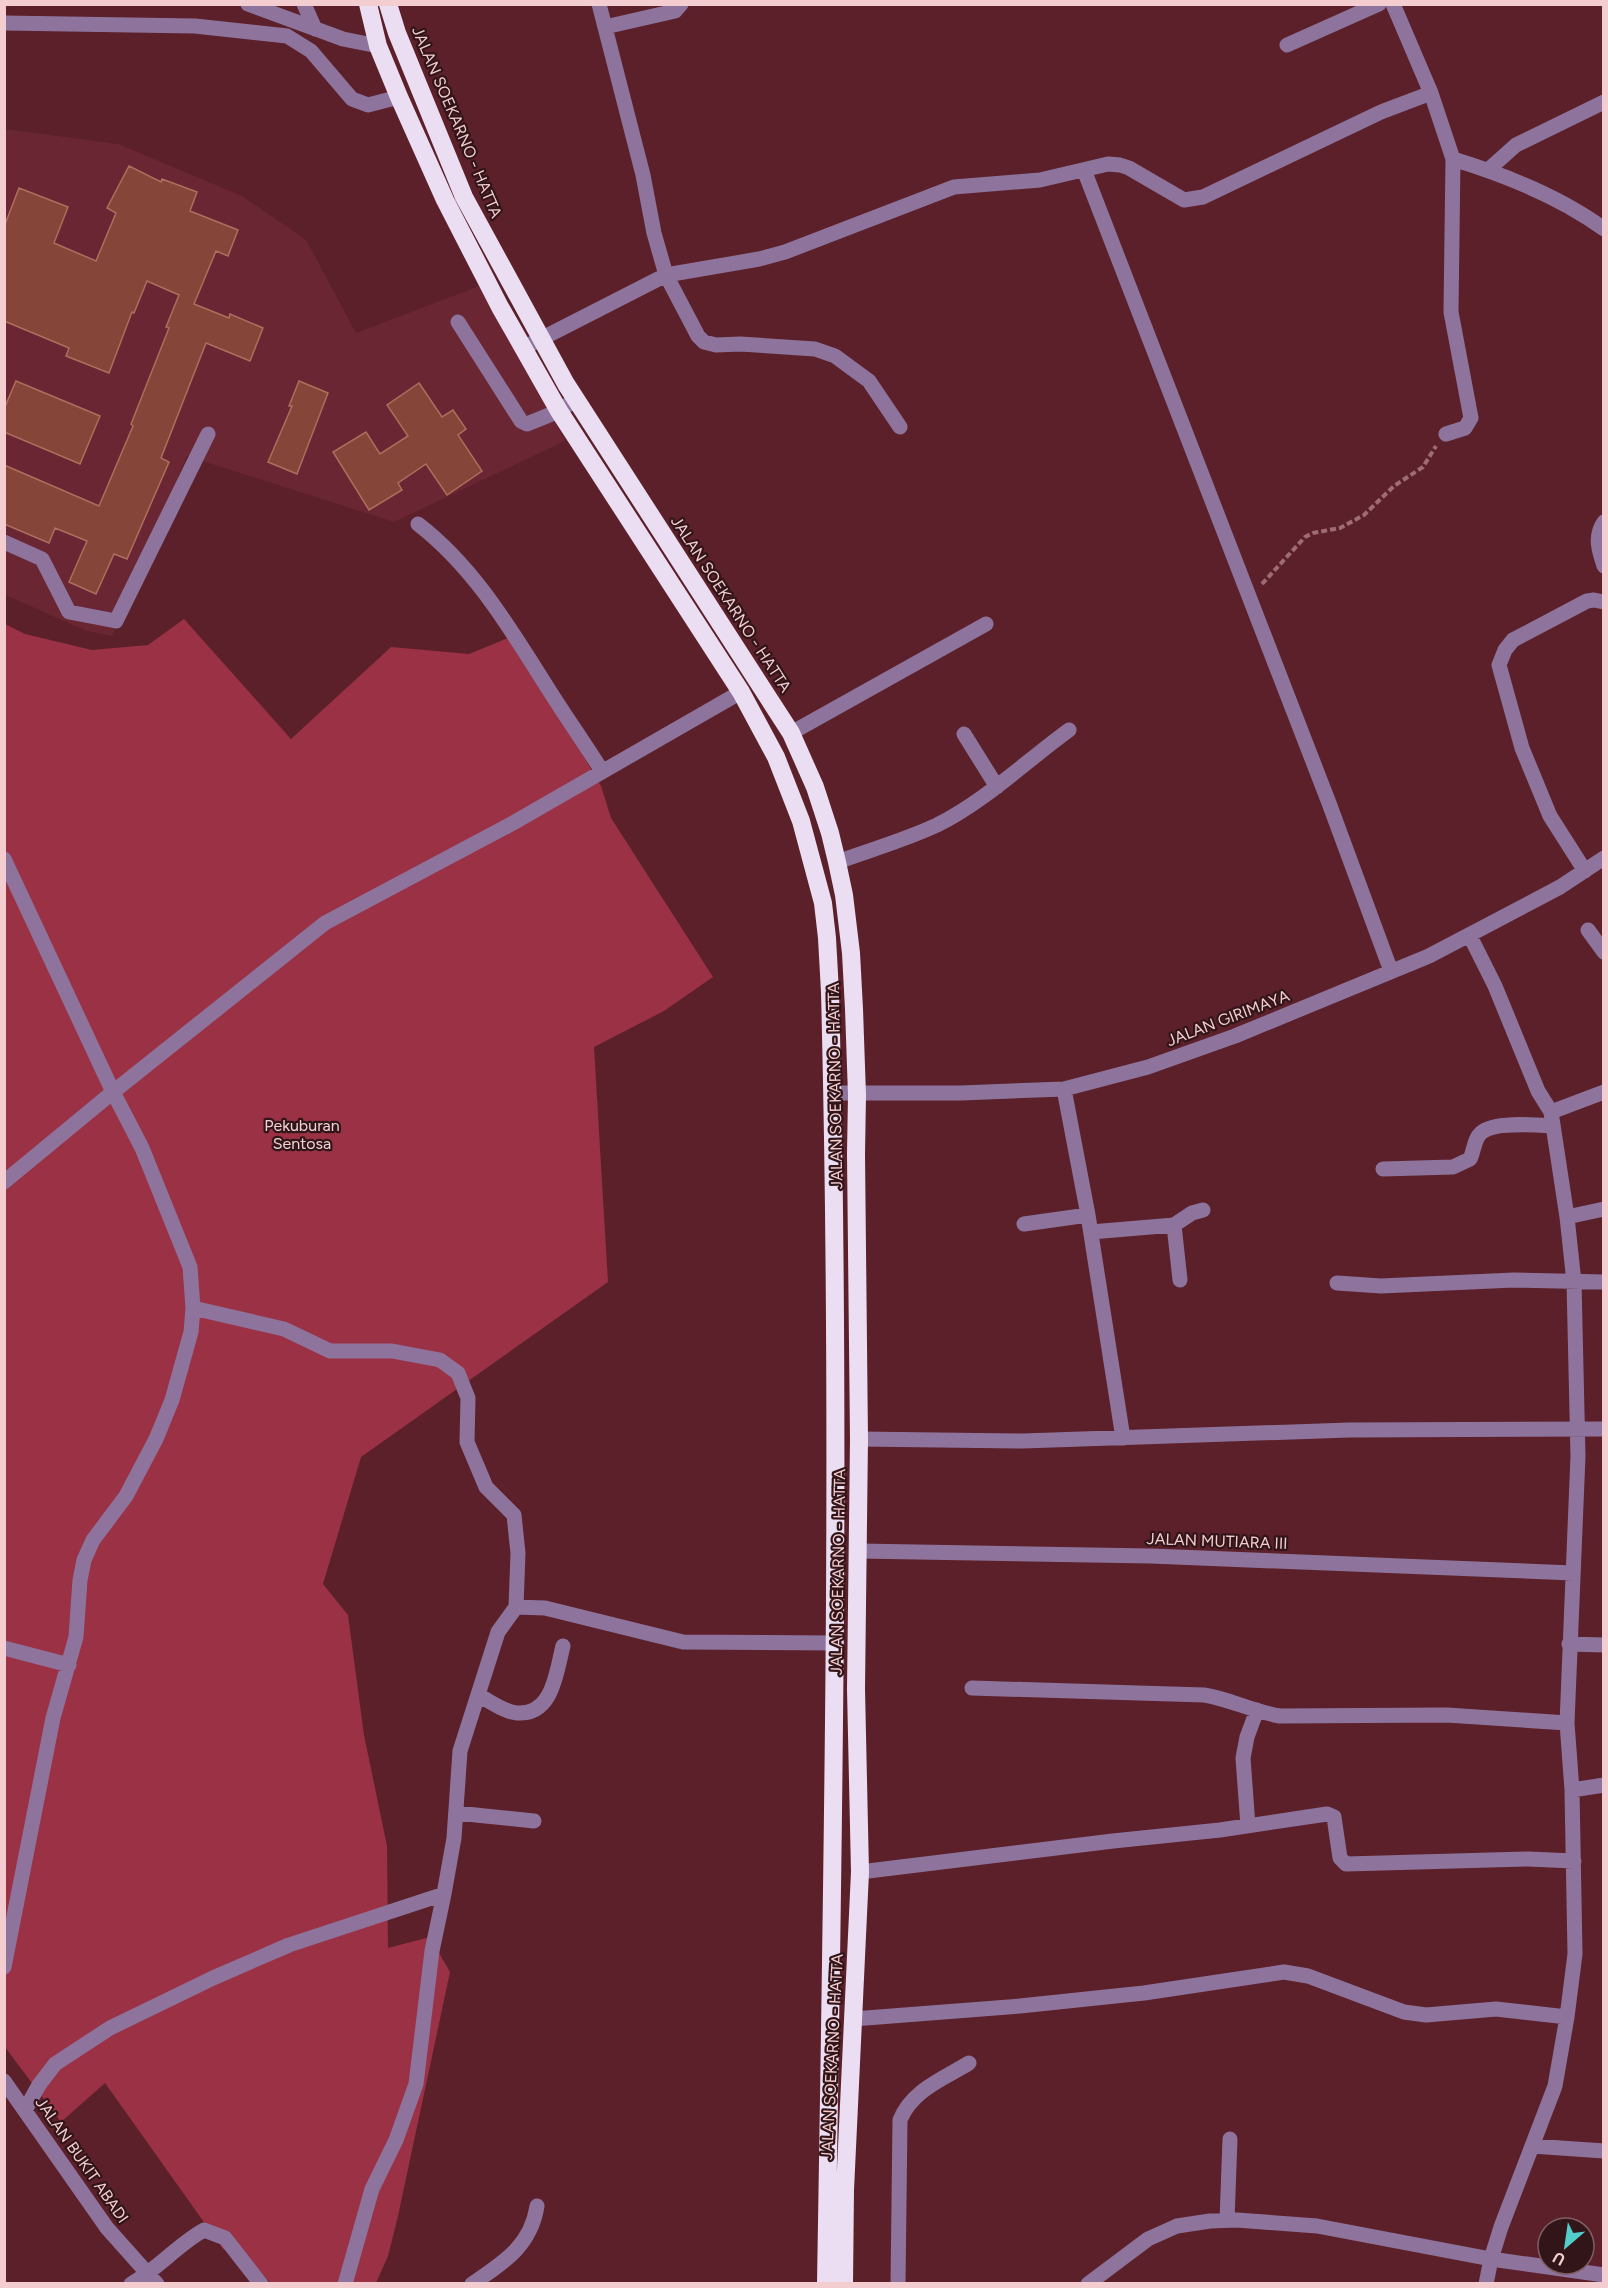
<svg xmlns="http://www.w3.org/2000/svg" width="1608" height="2288" font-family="Figtree,sans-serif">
<rect width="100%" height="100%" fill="#5c202a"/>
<!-- built -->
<path fill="#6a2632" d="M5,129L118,144L242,196L306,240L356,333L482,285L565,441L394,522L187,456L112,636L87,631L5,595Z"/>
<!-- green -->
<path fill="#9a3145" d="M184,619L291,739L391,647L469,654L513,636L601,786L611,818L713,977L664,1011L594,1047L608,1282L361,1457L323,1584L348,1615L364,1735L387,1846L388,1948L430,1937L450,1972L398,2216L388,2256L376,2283H270L248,2256L223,2249L105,2083L61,2122L5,2047V624L25,634L92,650L148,645Z"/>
<!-- building -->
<path fill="#854639" stroke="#af6d5e" stroke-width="1.5" d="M129,166L161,182L162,179L197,192L190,211L238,230L228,256L216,251L194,304L229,318L230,314L263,328L250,361L206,343L161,458L169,462L127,559L114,554L96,594L69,582L87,541L55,528L49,543L4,524V465L99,506L133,426L131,424L169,328L166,327L179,295L147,281L134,313L132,312L109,373L66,356L69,348L4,321V227L19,188L68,207L54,243L96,261L116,213L107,208Z
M16,381L100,416L80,464L4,432V409Z
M299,381L328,393L297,474L268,462L292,406H289Z
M419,383L442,417L453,410L466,429L458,435L482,471L447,495L426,464L398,483L402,490L369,510L333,452L366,432L380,454L408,436L387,405Z"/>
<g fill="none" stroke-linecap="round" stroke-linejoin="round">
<!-- path -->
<path stroke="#9f6c73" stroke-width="4" stroke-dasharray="6 3" stroke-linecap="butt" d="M1262,584L1305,537L1313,533L1340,528L1364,515L1394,486L1423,467L1436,446"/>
<!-- minor -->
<path stroke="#8e749d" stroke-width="15" d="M248,4L343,39L378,46
M304,4L315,29
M599,4L643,175L654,233L666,275L698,336L704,342L716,345L740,344L815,349L835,356L869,381L900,427
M1393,4L1431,93L1453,159L1451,312L1471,418L1465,428L1446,434
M4,23L195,26L287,36L311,51L352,99L368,105L399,97
M605,27L675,11L681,4
M1287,45L1379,4
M1453,159C1505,175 1559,196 1604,229
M1084,170L1329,803L1391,971
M1488,170L1516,145L1604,102
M458,322L521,421L527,424L559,411L569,404
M531,344L666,275L759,259L785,252L954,187L1040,180L1108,164L1120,165L1129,168L1184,200L1203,197L1381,112L1431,93
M1604,522C1594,536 1599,551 1604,566
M418,524C475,568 511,630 549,690C566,717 585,744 602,771
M4,542L42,559L69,612L116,621L208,434
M791,733L986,624
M964,734L997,787
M4,859L113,1092L142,1148L190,1267L193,1308L191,1332L172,1400L156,1439L126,1496L93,1540L84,1560L80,1580L76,1637L53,1718L4,1967
M837,862C870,850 905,840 937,825C985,801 1025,762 1069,730
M1585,871L1550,816L1522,748L1499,665L1505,650L1513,640L1587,601L1594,600L1604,602
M1588,930L1604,952
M1470,936L1495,986L1538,1091L1551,1112L1567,1217L1574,1282L1578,1456L1567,1723L1572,1790L1575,1954L1567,2017L1555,2086L1501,2227L1491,2259L1486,2284
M1064,1089L1088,1215L1123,1438
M833,1093H961L1064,1089L1148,1067L1235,1036L1429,956L1560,887L1604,858
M1551,1112L1604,1092
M1383,1169L1453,1167L1470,1159C1474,1151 1474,1139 1481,1133C1493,1121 1537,1125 1553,1126
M4,1182L113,1092L325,923L513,823L741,692
M1567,1217L1604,1209
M1024,1224L1088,1215
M1174,1225L1180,1280
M1091,1232L1174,1225L1192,1213L1203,1210
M1337,1283L1381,1286L1514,1280L1604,1282
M193,1308L284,1329L330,1351H392L440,1360L458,1373L468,1398L467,1442L486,1487L514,1515L518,1553L516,1607
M859,1439L1023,1441L1349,1430L1604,1429
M859,1551L1151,1556L1573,1573
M1569,1644L1604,1645
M4,1648L69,1665
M972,1688L1204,1695C1230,1699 1254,1712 1280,1716L1447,1715L1567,1723
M478,1695C490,1701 504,1712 517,1713C553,1715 556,1673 563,1646
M1572,1790L1604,1785
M456,1813L534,1821
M1248,1826L1243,1758L1247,1737L1257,1710
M860,1872L1113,1841L1220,1830L1327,1814L1334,1817L1340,1858L1346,1864L1528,1859L1574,1861
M444,1894L454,1838L460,1751L498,1632L516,1607L545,1608L683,1642L836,1643
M853,2019L1020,2006L1144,1993L1284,1972L1308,1976L1404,2012L1426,2015L1496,2009L1567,2017
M4,2081L107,2228L157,2284
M25,2110L39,2085L55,2064L110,2028L213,1978L289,1945L444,1894L432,1951L416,2084L396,2140L372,2189L345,2284
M1532,2146L1604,2151
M1227,2220L1230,2139
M131,2284C158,2269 177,2245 204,2230L225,2238L261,2284
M472,2284C503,2263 531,2246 537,2206
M898,2284L900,2120C912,2090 943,2079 969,2063
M1088,2284L1148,2239L1177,2226L1210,2221L1237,2220L1317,2226L1491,2259L1604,2275"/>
<!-- highway -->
<path stroke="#ebdef2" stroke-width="18" d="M368,4L378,46L399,97L445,200L500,307L559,411L741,692L776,757L801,821L823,903L827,938L830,992C841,1423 833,1853 826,2284
M388,4L397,33L464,197L566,384L791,733L815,787L830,833L837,862L844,895L851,953L854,1009L857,1095L856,1154L859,1439L856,1689L860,1872L845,2190L844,2284"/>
</g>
<g text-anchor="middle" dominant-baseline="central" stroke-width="4.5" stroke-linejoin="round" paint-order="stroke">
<!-- street labels -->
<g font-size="16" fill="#f4cdd0" stroke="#311519">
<text transform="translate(457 122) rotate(67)">JALAN SOEKARNO - HATTA</text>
<text transform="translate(731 604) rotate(57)">JALAN SOEKARNO - HATTA</text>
<text transform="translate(1228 1018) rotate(-21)">JALAN GIRIMAYA</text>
<text transform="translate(835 1086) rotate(-91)">JALAN SOEKARNO - HATTA</text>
<text transform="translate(1217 1541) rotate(2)">JALAN MUTIARA III</text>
<text transform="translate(838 1572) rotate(-89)">JALAN SOEKARNO - HATTA</text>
<text transform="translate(832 2057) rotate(-87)">JALAN SOEKARNO - HATTA</text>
<text transform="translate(82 2160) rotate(55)">JALAN BUKIT ABADI</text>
</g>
<!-- park labels -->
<g font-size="16" fill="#f3d4d6" stroke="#311519">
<text x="302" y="1125">Pekuburan<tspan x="302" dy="18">Sentosa</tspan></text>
</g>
</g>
<!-- border -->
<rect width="1608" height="2288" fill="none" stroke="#f4cdd0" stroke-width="12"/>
<!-- north arrow -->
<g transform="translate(1566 2246) rotate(209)"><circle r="28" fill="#311519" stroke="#7f5f62" stroke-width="1.5"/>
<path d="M0-4.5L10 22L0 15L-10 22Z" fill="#53cdca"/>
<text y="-9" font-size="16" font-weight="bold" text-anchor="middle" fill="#f4cdd0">U</text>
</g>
</svg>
